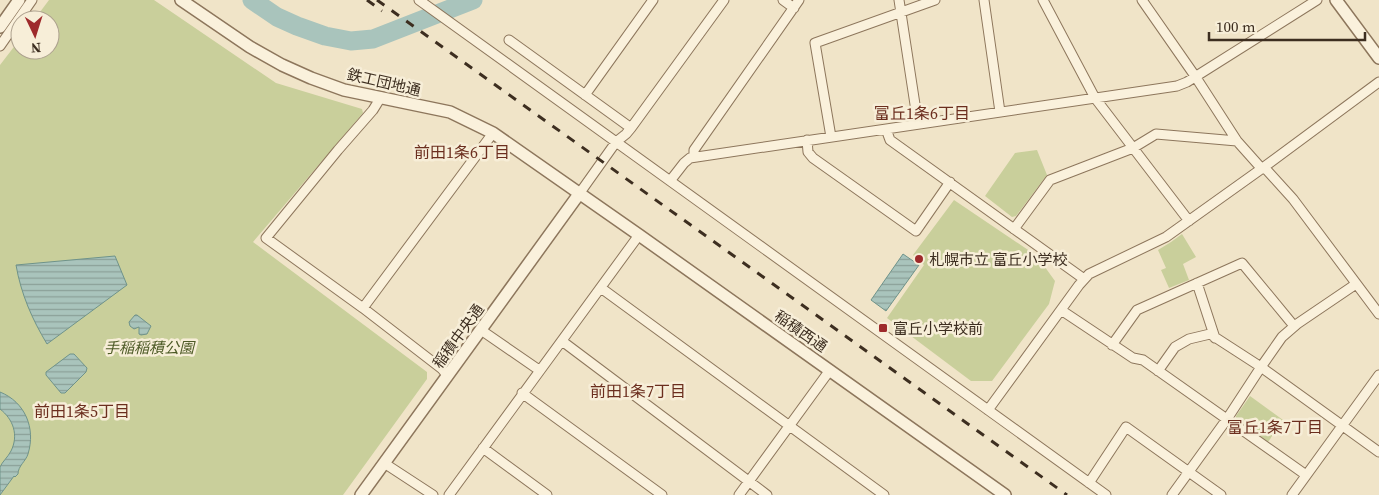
<svg xmlns="http://www.w3.org/2000/svg" width="1379" height="495" font-family="'Source Serif 4','Noto Sans JP',serif">
<defs>
<pattern id="water-rules" width="6" height="5" patternUnits="userSpaceOnUse" patternTransform="scale(1.25)"><rect width="6" height="5" fill="#a9c4bc"/><path d="M0 2.5h6" fill="none" stroke="#8ba098"/></pattern>
</defs>
<rect width="100%" height="100%" fill="#f0e4c8"/>
<!-- park -->
<path fill="#c9cf9b" d="M49,0H154L276,83L362,109L363,113L253,242L427,372V379L343,495H0V65L20,39V50H50V20H34Z
M1037,150L1047,175L1016,216L1012,217L985,196L1015,153Z
M954,200L1037,256L1055,281L1049,304L992,381H971L887,318L924,265L913,255Z
M1182,234L1196,257L1183,264L1189,280L1169,288L1161,270L1166,268L1158,250L1171,242Z
M1250,396L1283,420L1268,442L1236,419V416Z"/>
<!-- water -->
<path fill="url(#water-rules)" stroke="#6f938a" d="M903,254L919,265L886,311L871,300Z
M115,256L127,285L47,344C32,319 21,294 16,265Z
M135,315H137L151,326L147,334L141,335L139,334V327L134,329L130,326L129,322Z
M70,354H74L87,368L86,372L65,393H61L46,375V372Z
M0,392C25,402 36,428 28,454C26,461 18,466 18,474L15,477L14,476L0,495C0,489 0,474 0,467C2,462 8,457 11,451C19,435 13,419 0,409Z"/>
<g fill="none" stroke-linecap="round" stroke-linejoin="round">
<!-- river -->
<path stroke="#a9c4bc" stroke-width="19" d="M252,0L277,17L297,26L325,36L351,41L373,39L473,0"/>
<!-- minor casing -->
<g stroke="#8d765c" stroke-width="11">
<path id="minor" d="M419,0L1106,495
M783,0L794,8
M899,0L918,124
M984,0L1000,112
M1043,0L1095,98L1189,221
M1142,0L1195,76L1237,141L1262,169
M509,40L631,128
M0,46L32,0
M585,95L653,0
M381,97L373,110L338,150L266,238L363,308L442,369L448,376
M886,129L890,140L1084,279
M831,137L815,43L935,0
M807,140L808,152L813,158L916,231L950,182
M694,157V150L799,0
M1264,167L1293,199L1379,314
M670,181L684,163L690,158L1177,86L1187,82L1317,0
M579,194L616,142L626,134L631,128L724,0
M1014,229L1050,180L1133,148L1156,134L1237,141
M1197,283L1215,338
M601,288L884,495
M363,308L493,133
M1061,310L1133,358L1143,360L1306,475
M481,330L539,370
M562,341L767,495
M1112,345L1137,310L1242,263L1294,326
M1158,371L1175,347L1189,339L1210,334L1261,367L1379,452
M522,393L662,495
M988,410L1079,285L1089,274L1166,237L1264,167L1379,82
M483,448L547,495
M384,463L433,495
M1089,483L1126,427L1221,495
M449,495L639,235
M739,495L830,370
M1172,495L1227,419L1261,367L1282,337L1297,324L1356,284
M1292,495L1379,375"/>
</g>
<!-- tertiary casing -->
<g stroke="#8d765c" stroke-width="14">
<path id="tertiary" d="M181,0L250,47L282,65L311,78L344,90L450,112L493,133L639,235L1005,495
M1336,0L1379,58
M0,27L19,0
M361,495L579,194"/>
</g>
<!-- minor -->
<use href="#minor" stroke="#faf1dc" stroke-width="9"/>
<!-- tertiary -->
<use href="#tertiary" stroke="#faf1dc" stroke-width="11"/>
<!-- rail -->
<path stroke="#3d2e20" stroke-width="3" stroke-dasharray="9 9" stroke-linecap="butt" d="M367,0L382,11
M377,0L1067,495"/>
</g>
<!-- markers -->
<g fill="#9e2a2b" stroke="#f7eed8" stroke-width="2">
<circle cx="919" cy="259" r="5"/>
<rect x="878" y="323" width="10" height="10" rx="2.5"/>
</g>
<g text-anchor="middle" dominant-baseline="central" stroke-width="5" stroke-linejoin="round" paint-order="stroke">
<!-- street labels -->
<g font-size="15" fill="#3d2e20" stroke="#f7eed8">
<text transform="translate(384 82) rotate(13)">鉄工団地通</text>
<text transform="translate(801 331) rotate(35)">稲積西通</text>
<text transform="translate(458 336) rotate(-54)">稲積中央通</text>
</g>
<!-- poi labels -->
<g font-size="15" fill="#3d2e20" stroke="#f7eed8" text-anchor="start">
<text x="929" y="259">札幌市立 富丘小学校</text>
<text x="893" y="328">富丘小学校前</text>
</g>
<!-- park labels -->
<g font-size="15" font-style="italic" fill="#4d5a26" stroke="#f7eed8">
<text x="149" y="347">手稲稲積公園</text>
</g>
<!-- neighbourhood labels -->
<g font-size="16" fill="#6b2e1e" stroke="#f7eed8">
<text x="922" y="113">富丘1条6丁目</text>
<text x="462" y="152">前田1条6丁目</text>
<text x="638" y="391">前田1条7丁目</text>
<text x="82" y="411">前田1条5丁目</text>
<text x="1275" y="427">富丘1条7丁目</text>
</g>
</g>
<!-- north arrow -->
<g transform="translate(35 35) rotate(176)"><circle r="24" fill="#f7eed8" stroke="#ada18e"/>
<path d="M0-4L9 19L0 12L-9 19Z" fill="#9e2a2b"/>
<text y="-8" font-size="14" font-weight="bold" text-anchor="middle" fill="#3d2e20">N</text>
</g>
<!-- scale -->
<path d="M1209 32v8h156v-8" fill="none" stroke="#3d2e20" stroke-width="2.5"/>
<text x="1216" y="32" font-size="15" fill="#3d2e20" stroke="#f7eed8" stroke-width="4" paint-order="stroke">100 m</text>
</svg>
